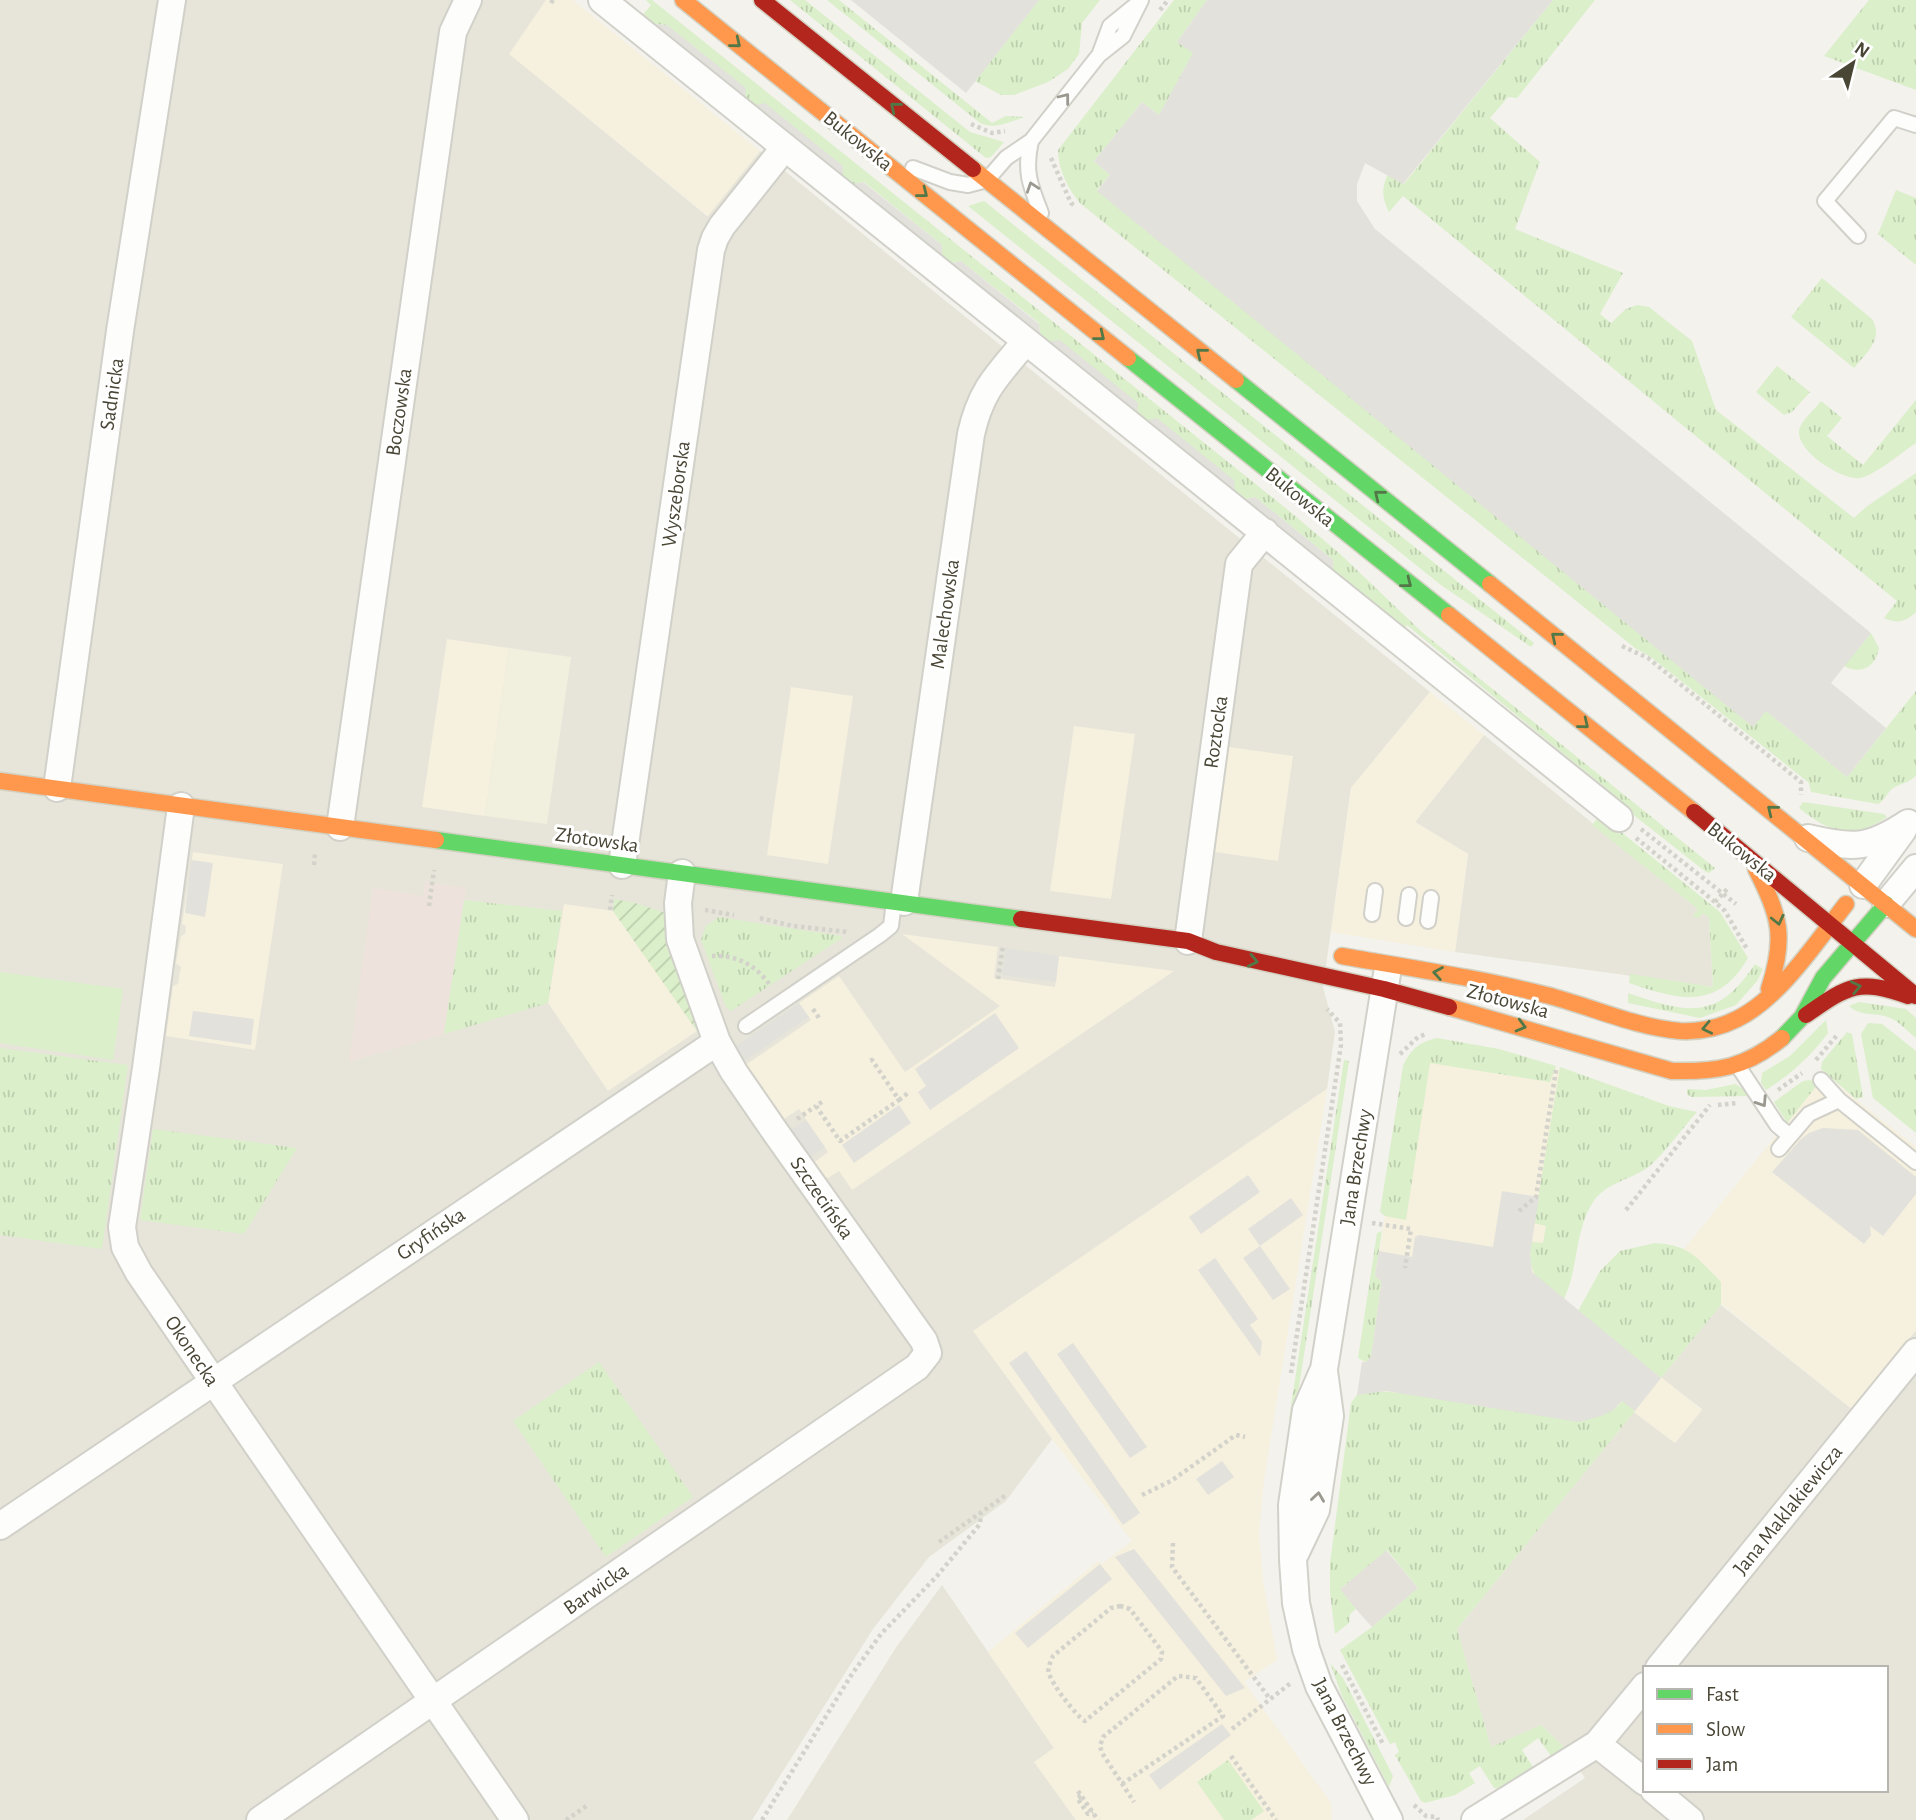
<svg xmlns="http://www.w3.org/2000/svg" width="1916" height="1820" font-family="'Alegreya Sans',sans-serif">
<defs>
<pattern id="grass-tufts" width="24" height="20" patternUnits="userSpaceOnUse" patternTransform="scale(1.75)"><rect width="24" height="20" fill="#daefca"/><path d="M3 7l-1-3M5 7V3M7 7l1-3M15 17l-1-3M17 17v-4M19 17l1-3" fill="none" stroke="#bdceae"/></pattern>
<pattern id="garden-furrows" width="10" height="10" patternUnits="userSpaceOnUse" patternTransform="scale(1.75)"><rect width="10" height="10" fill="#daefca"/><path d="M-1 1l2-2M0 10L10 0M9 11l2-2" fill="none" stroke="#bdceae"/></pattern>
</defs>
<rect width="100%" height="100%" fill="#f3f2ec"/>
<!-- residential -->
<path fill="#e7e5d9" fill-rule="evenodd" d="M0,0H546L510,54L707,216L760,151L1430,692L1351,788L1323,987L1335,1032L1327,1089L974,1331L1052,1439L1006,1501L929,1557L873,1629L752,1820H0Z
M1484,735L1698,909L1693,915L1698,918L1703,913L1709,918L1713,987L1455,952L1468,854L1415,822Z
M1721,1305L1853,1410L1916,1330V1820H1523L1585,1778L1564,1747L1541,1725L1491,1748L1457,1629L1634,1412L1675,1443L1702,1409L1661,1378ZM1645,1668H1886V1790H1645Z
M942,1585L1054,1748L1035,1762L1076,1820H787L897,1646Z"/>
<!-- commercial -->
<path fill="#f6f0de" d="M546,0H573L760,151L708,216L509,54Z
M447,639L509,648L485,816L422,807Z
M791,687L853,696L828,864L767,855Z
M1430,692L1484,735L1415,822L1468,854L1455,952L1331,932L1351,788Z
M1074,726L1135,734L1111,899L1050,891Z
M1229,747L1293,756L1278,861L1215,852Z
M193,852L283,864L255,1050L166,1036L173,986L178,984L179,976L181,967L176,963L181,936L185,934L186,926L182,924Z
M564,904L614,911L697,1031L608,1091L548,1003Z
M902,934L998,947L994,978L1055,987L1059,956L1174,971L852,1190L839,1171L828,1178L821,1176L812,1164L828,1152L803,1115L799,1109L781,1121L744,1066L811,1020L799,1003L839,976L905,1072L1000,1006Z
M1499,1049L1596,1082L1564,1299L1702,1410L1675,1443L1634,1412L1615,1436L1357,1395L1410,1057Z
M1825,1075L1916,1147V1330L1853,1410L1672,1264Z
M1327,1089L1264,1480L1259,1534L1263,1580L1277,1660L1244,1682L1331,1803L1332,1820H1076L1034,1762L1054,1748L988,1652L1098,1561L1102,1564L1132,1541L1052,1439L973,1331Z"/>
<!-- industrial -->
<path fill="#e3e1da" d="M1386,1550L1418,1588L1372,1627L1339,1590Z"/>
<!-- education -->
<path fill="#f1efdd" d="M509,648L571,657L547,824L485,816Z"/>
<!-- medical -->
<path fill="#eee3dc" d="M425,882L466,888L444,1034L349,1062L373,888L423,896Z"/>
<!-- grass -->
<path fill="url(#grass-tufts)" d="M646,0H652L1288,510L1339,553L1423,633L1715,868L1709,873L1706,872L1626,809L1628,807L1407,625L1404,630L1333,571V560L1255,497L1242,500L1040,337L1039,323L961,261L948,264L942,258V245L864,182L850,185L745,101V88L667,25L650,24L641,17L651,5Z
M790,0H805L970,132L1004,142L991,157L986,158Z
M827,0H839L992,123L1006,116L1025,117C1009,122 995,130 980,123Z
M1039,0H1100L1082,23L1079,54L1068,69L1048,82L1014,95H1001L975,81Z
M1174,0H1207L1177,42L1194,52L1159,115L1142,102L1094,161L1110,175L1097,190L1753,726L1766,711L1847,777L1916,691V775C1910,783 1903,782 1895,787C1887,791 1886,800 1878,804L1811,792L1809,783L1651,657L1635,648L1081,204C1069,191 1058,169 1058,150Z
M1553,0H1595L1517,98L1508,97L1490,118L1540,162L1515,229L1623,273L1600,314L1611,323L1626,309L1637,305L1649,307L1692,341L1716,410L1854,518L1866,507L1916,473V612C1906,622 1897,624 1884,618L1897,601L1403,196L1389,212C1382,199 1381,188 1388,174L1404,184Z
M1869,0H1916V90L1824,56Z
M1896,190L1916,198V265L1878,234Z
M984,201L1534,643L1531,647L1441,585L968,206Z
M1822,278L1872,319C1884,339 1867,352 1854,368L1791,317Z
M1777,366L1810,392L1792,412L1784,415L1756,392Z
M1916,400V443C1902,452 1876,475 1860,478C1841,481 1791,448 1800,427C1804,418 1815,409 1821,401L1842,418L1827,436L1863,465Z
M1871,633L1879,648C1876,667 1861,675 1844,666Z
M1803,802L1884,814L1887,817C1852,841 1830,833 1799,808Z
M1600,815L1720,912L1748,958C1717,1011 1679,1000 1629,983L1630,974L1713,987L1709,918L1703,913L1698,919L1693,915L1698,909L1592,825Z
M464,900L562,911L548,1003L444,1034Z
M719,917L841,936L842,938L731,1011L726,1007L701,940L706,926Z
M1755,964L1763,969L1757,981L1736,1005L1700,1018L1628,1003V993C1686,1013 1717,1022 1755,964Z
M1859,1002L1906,1009L1916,1018V1038C1907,1031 1899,1021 1888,1017C1873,1012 1862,1017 1849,1006Z
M1826,1020L1828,1033C1810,1057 1791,1074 1766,1090L1761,1083L1762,1073L1790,1056Z
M1868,1023L1882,1024L1916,1051V1133L1873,1098L1861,1034Z
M1847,1032L1852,1034L1863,1097L1856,1099L1821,1069L1822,1062Z
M1437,1038L1499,1049L1556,1066L1550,1082L1430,1063L1406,1220L1385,1216L1380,1212L1403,1066C1410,1050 1419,1042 1437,1038Z
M0,1048L128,1065L102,1249L0,1235Z
M1344,1060L1349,1061L1294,1420L1289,1419Z
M1560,1067L1669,1106L1697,1112C1685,1125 1660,1159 1647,1168C1629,1180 1606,1183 1593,1202C1574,1232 1579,1267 1564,1299C1538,1279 1527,1277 1531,1242L1543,1243L1546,1226L1534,1223Z
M1811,1080L1818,1084L1787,1123L1774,1102L1803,1081Z
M1735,1084L1745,1090L1749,1096L1691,1097L1687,1094V1089L1706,1090Z
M153,1129L297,1148L244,1234L140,1220Z
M1382,1231L1375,1276L1381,1281V1285L1371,1357L1366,1362L1358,1358L1377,1233Z
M1655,1243C1690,1245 1697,1258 1721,1282V1305L1661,1378L1578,1311L1600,1271L1620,1251Z
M599,1362L693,1497L606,1557L513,1421Z
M1376,1391L1613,1410L1623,1401L1635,1411L1457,1629L1491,1747L1541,1725L1564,1747L1551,1756L1538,1738L1522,1750L1533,1767L1499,1789L1494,1788L1480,1766L1469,1773L1475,1783L1455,1795L1425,1803L1421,1801L1395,1755L1399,1752L1395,1742L1390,1744L1340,1650L1372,1627L1418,1588L1387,1550L1340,1589L1356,1609L1350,1614L1349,1623L1335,1634L1330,1592V1563L1351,1403L1357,1395Z
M1330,1663L1343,1678L1393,1776L1389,1787L1342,1696Z
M1228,1760L1264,1811L1251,1820H1224L1197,1782Z"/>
<!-- garden -->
<path fill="url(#garden-furrows)" d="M614,899L635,903L666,913L697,1022V1031L613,911Z"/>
<!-- pitch -->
<path fill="#daefca" d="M0,972L123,989L113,1060L0,1043Z"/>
<!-- parking -->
<path fill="#e2e1db" d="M851,0H1039L966,93Z
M1207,0H1553L1403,184L1365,163L1357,184V201L1375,229L1871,633L1831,683L1886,728L1847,777L1766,711L1753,727L1097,191L1110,175L1094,161L1142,102L1159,115L1193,53L1177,42Z
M650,24L667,25L746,88L745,101Z
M765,103L843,166V179L752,106Z
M863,182L942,245V258L850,185Z
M961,261L1039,324L1040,337L948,264Z
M1060,340L1138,403L1137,415L1046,342Z
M1157,418L1234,480L1235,494L1144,421Z
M1255,497L1333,560V571L1242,500Z
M191,860L213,863L205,917L185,913Z
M1006,948L1059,956L1056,982L1002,975Z
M799,1003L809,1017L744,1061L735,1047Z
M193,1011L254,1019L251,1045L189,1036Z
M995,1013L1019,1048L930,1110L918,1092L926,1086L915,1069Z
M899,1105L911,1123L854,1163L842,1145Z
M806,1120L825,1147L808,1159L789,1131Z
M1823,1128L1858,1130L1916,1177V1194L1883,1236L1870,1226L1871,1235L1864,1244L1772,1172L1800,1140L1809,1133Z
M1248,1175L1260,1192L1201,1234L1189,1217Z
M1502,1191L1539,1197L1530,1254L1532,1272L1661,1378L1635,1411L1622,1401L1613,1410L1601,1416L1579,1422L1386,1391L1357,1395L1362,1362H1366L1371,1357L1381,1285V1281L1375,1276L1379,1251L1412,1257L1415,1237L1419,1235L1493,1247Z
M1291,1198L1303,1215L1260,1246L1290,1289L1273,1300L1243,1258L1260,1246L1248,1229Z
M1215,1258L1258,1319L1250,1325L1262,1342L1260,1357L1198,1270Z
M1073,1343L1147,1447L1130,1458L1057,1354Z
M1026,1351L1140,1513L1123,1525L1009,1363Z
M1222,1461L1234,1477L1208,1495L1196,1479Z
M1134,1549L1245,1688L1226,1696L1115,1557Z
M1100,1564L1112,1579L1028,1648L1015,1633Z
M1222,1724L1231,1735L1160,1790L1149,1775Z"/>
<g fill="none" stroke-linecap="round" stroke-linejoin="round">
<!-- lane casing -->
<g stroke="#d1d0c9" stroke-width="18">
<path id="lane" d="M1100,53L1110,26L1137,4
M1031,141C1024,171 1030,185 1041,213
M913,168L950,182L968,185L987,180L1006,158L1031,141L1099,55L1123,36L1141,0
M1858,236L1825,201L1894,118L1916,125
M1372,914L1375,891
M1406,918L1409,895
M1428,921L1431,898
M746,1026L880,935L891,926L894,901
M1738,1066L1777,1125L1790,1136
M1821,1080L1839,1100L1916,1162
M1779,1149L1809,1114L1839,1100"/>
</g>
<!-- street casing -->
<g stroke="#d1d0c9" stroke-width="30">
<path id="street" d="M602,0L1619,818
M57,788L120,331L172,0
M181,806L146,1068L122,1227L125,1247L139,1273L515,1820
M340,827L453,32L468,0
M1808,838C1853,849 1869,849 1908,823
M622,865L711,250L715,238L722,226L785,147
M1863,885L1903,830
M904,902L971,434C981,389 998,375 1026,341
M1886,904L1916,868
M1188,941L1239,564L1265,532
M1387,974L1324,1369L1306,1410L1292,1505L1293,1560L1296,1603L1306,1649L1319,1686L1389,1820
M0,1526L717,1042
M1295,1554L1316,1510L1330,1416L1324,1371
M1659,1668L1916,1352
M1597,1744L1645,1782
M1654,1790L1690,1820
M260,1820L917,1367L928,1353L924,1341L776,1133L734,1072L717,1042L680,939L678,903L682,873
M1475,1820L1597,1744L1645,1686"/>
</g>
<!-- fast casing -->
<g stroke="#d3d1c2" stroke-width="19">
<path id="fast" d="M1128,358L1449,615
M1236,380L1490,584
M436,840L1021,919
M1782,1038L1802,1017L1823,978L1886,904"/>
</g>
<!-- slow casing -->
<g stroke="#d3d1c2" stroke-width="19">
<path id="slow" d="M683,0L1128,358
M973,169L1236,380
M1490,584L1916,929
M1449,615L1694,812
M0,781L436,840
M1756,869C1780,917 1786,937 1769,989
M1342,956C1410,968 1479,978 1546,995C1590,1006 1634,1027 1680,1031C1700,1032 1719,1028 1737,1019C1780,998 1817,941 1846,904
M1449,1007L1672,1071C1718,1072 1745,1068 1782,1038"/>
</g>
<!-- jam casing -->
<g stroke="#d3d1c2" stroke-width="19">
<path id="jam" d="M762,0L973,169
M1694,812L1916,996
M1021,919L1188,941L1216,952L1384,989L1449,1007
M1806,1015C1848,986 1858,978 1908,996"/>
</g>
<!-- path -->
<path stroke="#d3d2cb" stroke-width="4.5" stroke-dasharray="3.5 3.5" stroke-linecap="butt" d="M551,3L553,0
M1160,10L1168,0
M971,124L992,133L1005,131
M1051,158L1071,203L1075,206
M1622,646L1648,658L1801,782V795
M1641,829L1736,904
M1636,838L1715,902L1725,911L1747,949
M314,865L315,854
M1715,902L1729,887
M429,906L434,870
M610,910L612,895
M705,910L734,915
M760,918L793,926L848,932
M712,956C738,955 755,965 770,985
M998,979L1003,946
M813,1009L819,1018
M1400,1054L1418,1037L1426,1034
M1816,1060L1838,1034
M1778,1090L1802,1073
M899,1100L908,1093
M822,1102L816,1106L840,1141L899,1100L872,1060L869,1061
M1718,1105L1737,1103
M797,1119L816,1106
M1626,1210L1710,1105
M1519,1211L1536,1197L1556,1070
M1372,1223L1411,1229L1405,1268
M1291,1373L1341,1045L1340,1023L1327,1009
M1142,1495L1171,1481L1236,1435L1245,1437
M939,1542L1006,1495
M1173,1543L1172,1567L1270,1699
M1120,1606L1130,1609L1158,1646L1162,1652L1161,1659L1085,1721C1076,1716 1051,1683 1049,1673C1047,1668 1051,1661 1053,1656L1111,1608Z
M1342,1665L1383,1744
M1232,1729L1292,1682
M1231,1756L1276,1820
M1122,1784L1223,1716L1196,1678L1178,1676L1103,1737L1100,1746L1102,1753L1134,1802
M1078,1791L1098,1820
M1081,1796L1077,1798L1088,1814L1093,1812
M1414,1805L1426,1816L1437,1817L1438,1820
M566,1820L588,1805
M762,1820L852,1674L881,1634L937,1576L980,1524L981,1513"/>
<!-- lane -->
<use href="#lane" stroke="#fdfdfc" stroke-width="14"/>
<!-- street -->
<use href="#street" stroke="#fdfdfc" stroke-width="26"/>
<!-- fast -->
<use href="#fast" stroke="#63d668" stroke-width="16"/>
<!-- slow -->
<use href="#slow" stroke="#ff974d" stroke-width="16"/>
<!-- jam -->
<use href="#jam" stroke="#b3261e" stroke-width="16"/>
</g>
<!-- one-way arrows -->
<defs><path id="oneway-chevron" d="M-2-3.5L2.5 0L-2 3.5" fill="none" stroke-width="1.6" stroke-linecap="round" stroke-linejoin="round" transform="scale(1.75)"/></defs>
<g stroke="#537848">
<use href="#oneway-chevron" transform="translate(736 43) rotate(39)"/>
<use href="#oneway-chevron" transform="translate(895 107) rotate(-141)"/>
<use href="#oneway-chevron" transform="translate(923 193) rotate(38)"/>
<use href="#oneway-chevron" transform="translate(1100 336) rotate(39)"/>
<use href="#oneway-chevron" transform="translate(1201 353) rotate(-141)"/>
<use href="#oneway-chevron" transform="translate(1379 495) rotate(-141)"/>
<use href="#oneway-chevron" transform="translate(1407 583) rotate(38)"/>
<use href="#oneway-chevron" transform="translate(1556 637) rotate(-141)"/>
<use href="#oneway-chevron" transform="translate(1584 724) rotate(39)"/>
<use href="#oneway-chevron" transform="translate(1772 810) rotate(-141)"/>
<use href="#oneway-chevron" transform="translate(1778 920) rotate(77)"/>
<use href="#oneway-chevron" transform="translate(1253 961) rotate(13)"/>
<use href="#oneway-chevron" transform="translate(1438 973) rotate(-170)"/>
<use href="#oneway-chevron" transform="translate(1856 987) rotate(-12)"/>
<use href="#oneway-chevron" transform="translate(1521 1026) rotate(15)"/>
<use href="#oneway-chevron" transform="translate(1707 1028) rotate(168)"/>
</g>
<g stroke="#9b988f">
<use href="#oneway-chevron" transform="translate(1065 98) rotate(-52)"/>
<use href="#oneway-chevron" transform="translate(1032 187) rotate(-109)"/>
<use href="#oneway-chevron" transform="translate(1762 1102) rotate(57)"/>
<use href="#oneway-chevron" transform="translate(1318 1497) rotate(-82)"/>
</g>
<g text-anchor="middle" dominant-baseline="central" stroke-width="6" stroke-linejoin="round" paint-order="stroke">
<!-- street labels -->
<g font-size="21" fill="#4a4636" stroke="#fff">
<text transform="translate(858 141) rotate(39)">Bukowska</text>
<text transform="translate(112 394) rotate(-82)">Sadnicka</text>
<text transform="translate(399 412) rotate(-82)">Boczowska</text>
<text transform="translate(676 494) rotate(-82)">Wyszeborska</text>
<text transform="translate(1300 497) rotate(39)">Bukowska</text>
<text transform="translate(945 614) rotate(-82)">Malechowska</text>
<text transform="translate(1216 732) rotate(-82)">Roztocka</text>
<text transform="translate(597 840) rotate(8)">Złotowska</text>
<text transform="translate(1742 852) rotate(39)">Bukowska</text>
<text transform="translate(1508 1001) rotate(15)">Złotowska</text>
<text transform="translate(1356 1167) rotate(-81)">Jana Brzechwy</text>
<text transform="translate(822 1198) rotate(55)">Szczecińska</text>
<text transform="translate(431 1234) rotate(-34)">Gryfińska</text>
<text transform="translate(192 1351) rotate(56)">Okonecka</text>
<text transform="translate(1788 1510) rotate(-51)">Jana Maklakiewicza</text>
<text transform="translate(596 1589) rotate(-35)">Barwicka</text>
<text transform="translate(1345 1732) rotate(63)">Jana Brzechwy</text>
</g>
</g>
<!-- legend -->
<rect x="1643" y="1666" width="245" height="126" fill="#ffffff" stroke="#b7b5af" stroke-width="2"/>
<rect x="1657" y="1689" width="35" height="10" fill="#63d668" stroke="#b7b5af" stroke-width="2"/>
<text x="1706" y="1701" font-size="21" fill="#4a4636">Fast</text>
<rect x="1657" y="1724" width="35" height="10" fill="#ff974d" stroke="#b7b5af" stroke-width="2"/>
<text x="1706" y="1736" font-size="21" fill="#4a4636">Slow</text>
<rect x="1657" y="1759" width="35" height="10" fill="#b3261e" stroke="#b7b5af" stroke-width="2"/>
<text x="1706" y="1771" font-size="21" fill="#4a4636">Jam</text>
<!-- north arrow -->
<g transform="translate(1853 63) rotate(35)" stroke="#ffffff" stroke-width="5" paint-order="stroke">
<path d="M0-5L12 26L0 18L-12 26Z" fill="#4a4636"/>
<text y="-10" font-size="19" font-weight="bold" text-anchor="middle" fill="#4a4636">N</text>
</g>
</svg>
